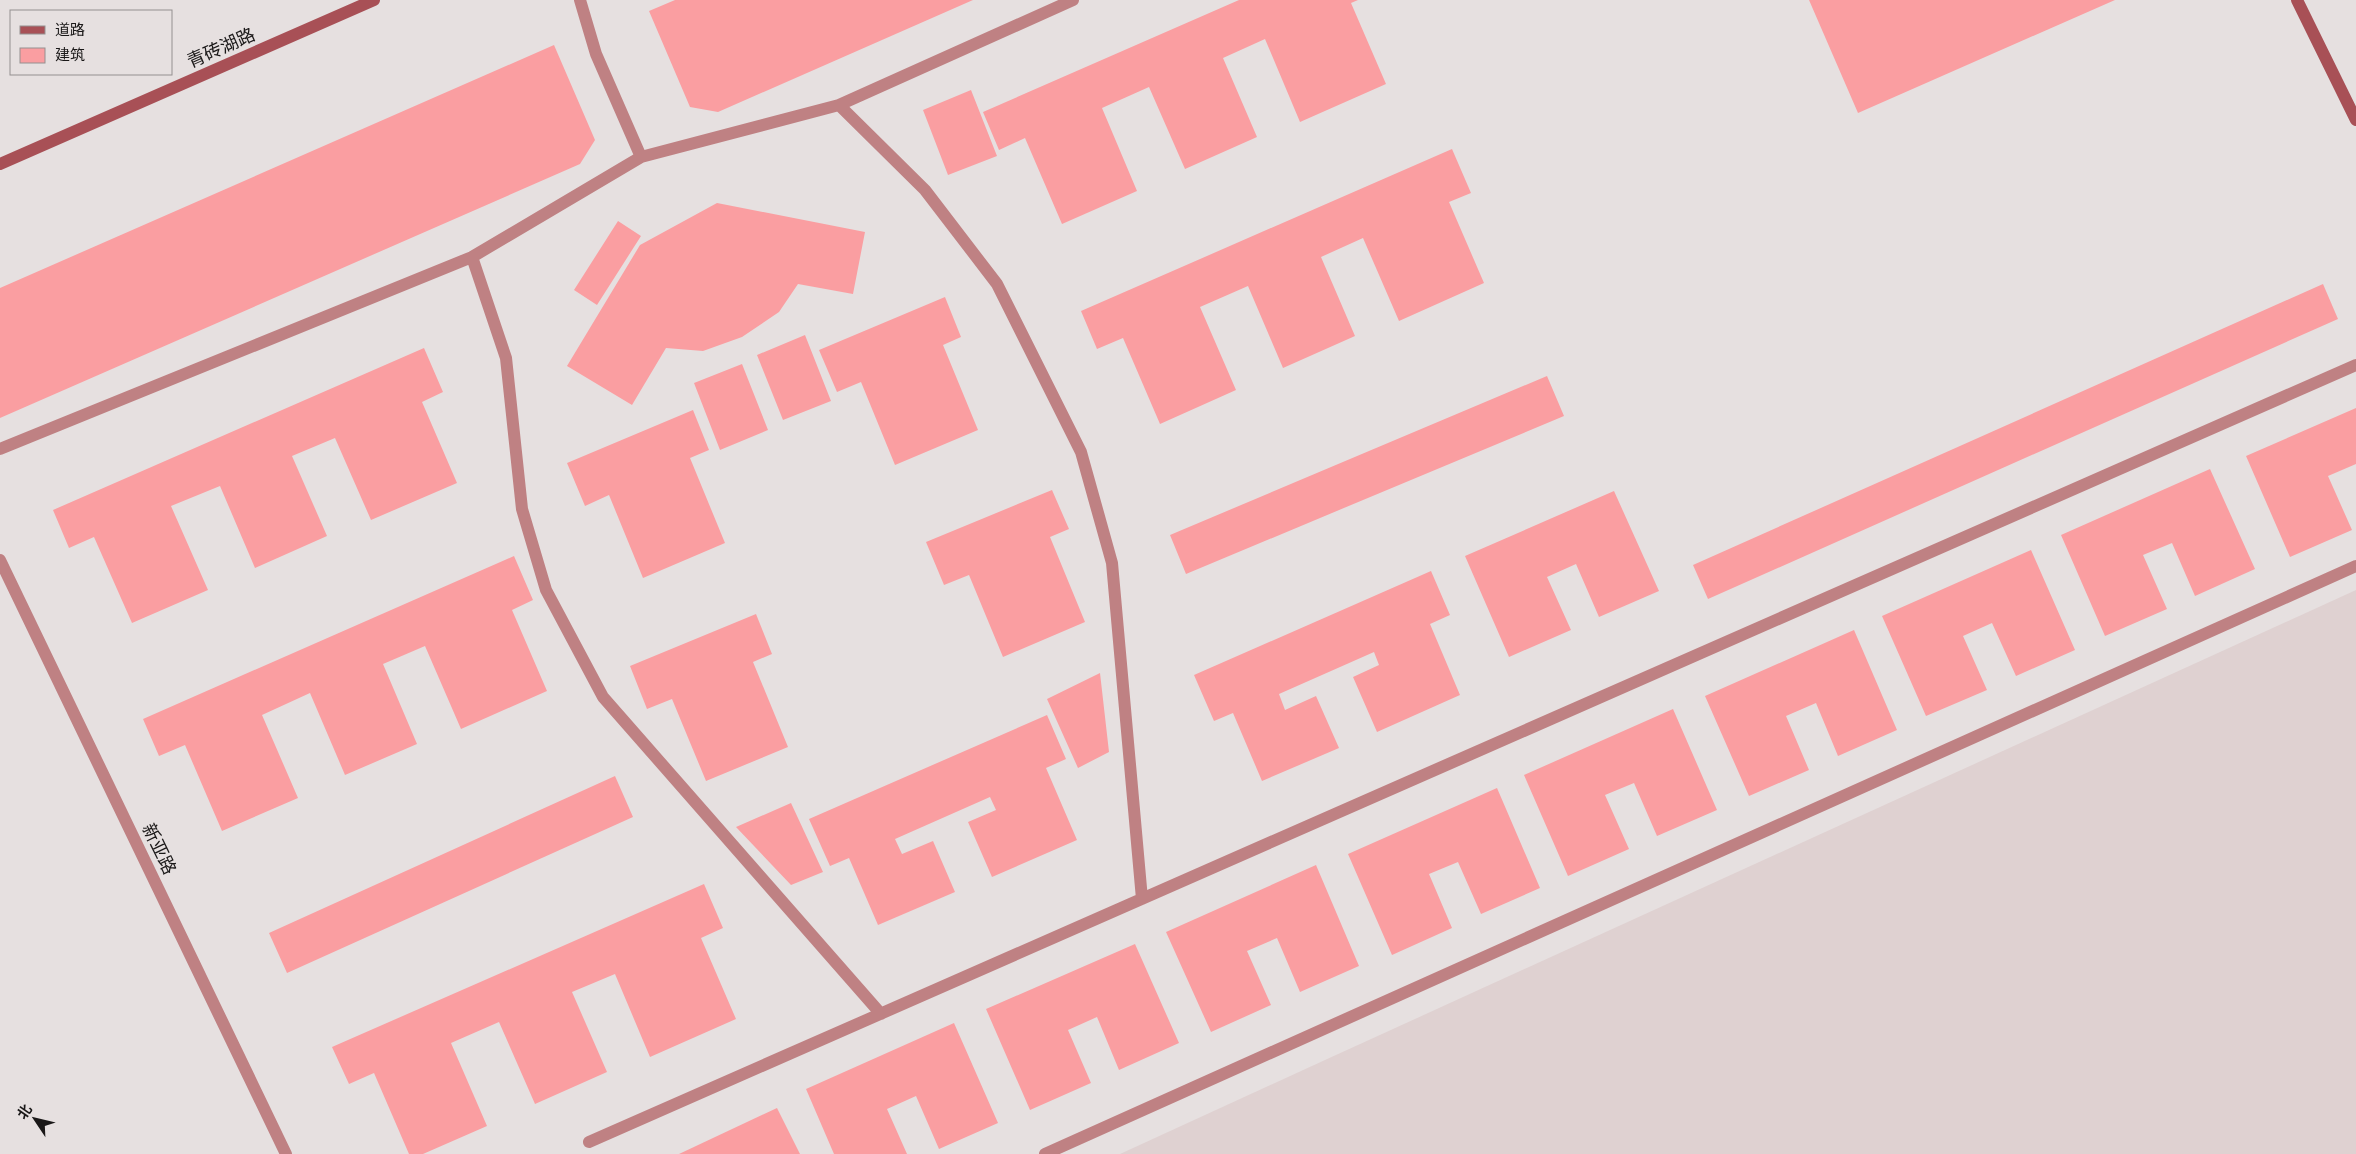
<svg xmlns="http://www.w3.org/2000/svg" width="2356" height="1154" font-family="Helvetica,'Noto Sans SC',sans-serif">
<rect width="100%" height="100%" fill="#e6e0e0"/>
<!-- built -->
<path fill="#dfd1d1" d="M2356,590V1154H1120L1325,1060Z"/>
<!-- building -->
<path fill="#fa9ea1" d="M675,0H973L718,112L690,107L649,11Z
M1239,0H1358L1351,3L1386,84L1300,122L1265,39L1223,58L1257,137L1185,169L1149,87L1102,108L1137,191L1062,224L1025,138L999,150L983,112Z
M1809,0H2115L1858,113Z
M554,45L595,140L580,164L0,418V288Z
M971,90L997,156L948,175L923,110Z
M1452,149L1471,193L1449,202L1484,283L1399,321L1363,238L1321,257L1355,336L1283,368L1248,286L1200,307L1236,390L1160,424L1123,338L1097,349L1081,311Z
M717,203L865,232L853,294L798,284L779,312L742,337L703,351L666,348L632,405L567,366L640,245Z
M618,221L641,236L597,305L574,290Z
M2323,284L2338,319L1708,599L1693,565Z
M945,297L961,337L943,345L978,430L895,465L861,382L837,392L819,350Z
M805,335L831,401L783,420L757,355Z
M424,348L443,392L422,402L457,483L371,520L335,438L292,456L327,536L255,568L220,486L171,506L208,590L132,623L94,537L69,548L53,510Z
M742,364L768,430L720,450L694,383Z
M1547,376L1564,416L1186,574L1170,535Z
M2356,408V464L2328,476L2352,530L2290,557L2246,456Z
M693,410L709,450L690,458L725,543L643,578L609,495L585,506L567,463Z
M2210,469L2255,569L2195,596L2172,543L2143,555L2167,609L2105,636L2061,535Z
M1052,490L1069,529L1050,537L1085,622L1003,657L969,575L944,585L926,542Z
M1614,491L1659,591L1599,617L1576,564L1547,577L1571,630L1509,657L1465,556Z
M2031,550L2075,650L2016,676L1992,623L1963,636L1987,690L1926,716L1882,616Z
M514,556L533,600L512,610L547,691L461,729L425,646L383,664L417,744L345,775L310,693L262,715L298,798L222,831L185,745L159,756L143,719Z
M1431,571L1450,615L1430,624L1460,695L1377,732L1353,677L1379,665L1374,652L1279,694L1285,710L1316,696L1339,748L1262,781L1233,713L1214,721L1194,675Z
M756,614L772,654L753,662L788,747L706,781L672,699L647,709L630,666Z
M1854,630L1897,730L1838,756L1816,703L1786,716L1809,770L1749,796L1705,696Z
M1100,673L1109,752L1078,768L1047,699Z
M1673,709L1717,810L1657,836L1634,783L1605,795L1629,849L1568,876L1524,775Z
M1047,715L1066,759L1046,768L1077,840L992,877L968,822L996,810L990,797L895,839L902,854L933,841L955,892L878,925L849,858L830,866L809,819Z
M615,776L633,817L287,973L269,933Z
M1497,788L1540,888L1481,914L1458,862L1429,874L1452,928L1392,955L1348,854Z
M791,803L823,872L791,885L736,827Z
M1316,865L1359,966L1300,992L1277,938L1247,951L1271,1005L1211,1032L1166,932Z
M704,884L723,928L701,938L736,1019L650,1057L615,974L572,992L607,1072L535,1104L499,1022L451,1043L487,1126L423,1154H409L374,1073L349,1084L332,1047Z
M1135,944L1179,1043L1119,1070L1097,1017L1068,1030L1091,1083L1030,1110L986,1009Z
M954,1023L998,1123L939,1149L916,1096L887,1109L907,1154H834L806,1089Z
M777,1108L800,1154H679Z"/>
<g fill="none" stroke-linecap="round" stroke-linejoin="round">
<!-- lane -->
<path stroke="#bf8183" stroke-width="12" d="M580,0L596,54L641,157
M839,105L925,190L997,284L1081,452L1112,563L1142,899
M472,257L506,358L522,509L546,590L603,697L881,1014
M0,449L472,257L641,157L839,105L1073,0
M589,1142L2356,365"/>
<!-- street -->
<path stroke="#bf8183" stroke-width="12" d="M0,560L286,1154
M1045,1154L2356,566"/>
<!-- secondary -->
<path stroke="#a85056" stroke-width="12" d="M2297,0L2356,120
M0,164L374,0"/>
</g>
<g text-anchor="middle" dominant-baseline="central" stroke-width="4" stroke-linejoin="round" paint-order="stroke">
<!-- street labels -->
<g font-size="18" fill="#1a1818" stroke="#e6e0e0">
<text transform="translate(221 48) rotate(-24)">青砖湖路</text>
<text transform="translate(159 849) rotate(64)">新亚路</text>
</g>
</g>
<!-- legend -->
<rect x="10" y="10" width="162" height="65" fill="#e6e0e0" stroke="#949090"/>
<rect x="20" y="26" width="25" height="8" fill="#a85056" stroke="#949090"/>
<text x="55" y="35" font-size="15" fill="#1a1818">道路</text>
<rect x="20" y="48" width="25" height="15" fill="#fa9ea1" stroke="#949090"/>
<text x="55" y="60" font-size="15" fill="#1a1818">建筑</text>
<!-- north arrow -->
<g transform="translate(35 1119) rotate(305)" stroke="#e6e0e0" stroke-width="4" paint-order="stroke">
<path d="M0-4L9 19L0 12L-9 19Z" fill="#1a1818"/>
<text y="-8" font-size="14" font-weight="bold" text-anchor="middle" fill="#1a1818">北</text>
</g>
</svg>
